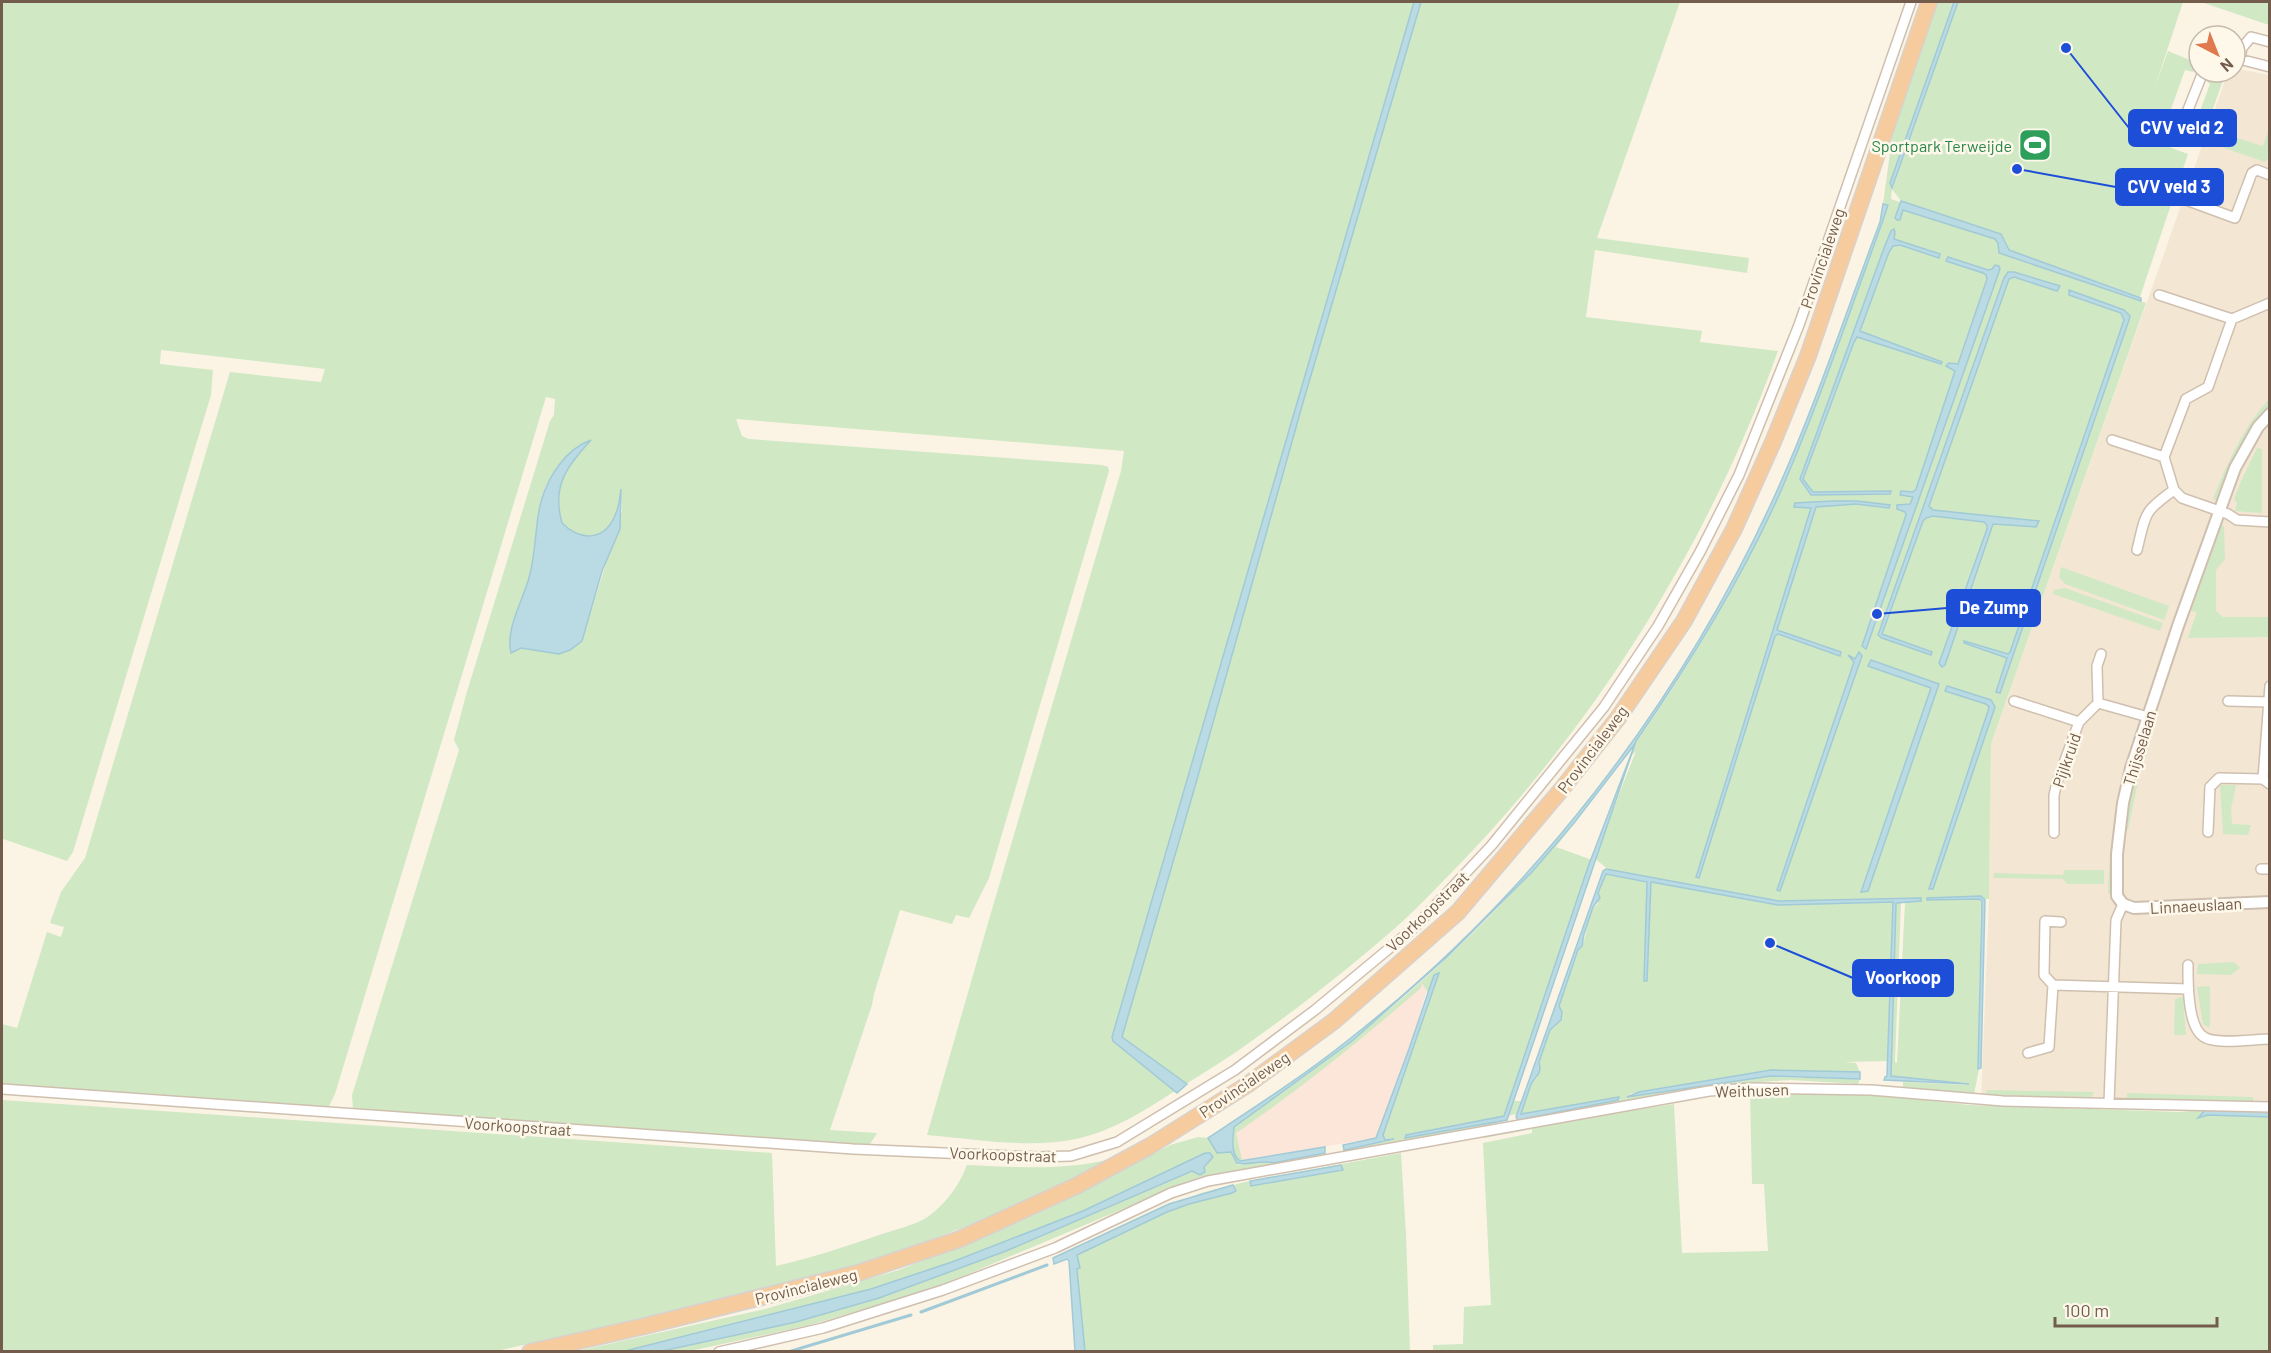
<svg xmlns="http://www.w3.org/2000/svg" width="2271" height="1353" font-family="Barlow,sans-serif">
<rect width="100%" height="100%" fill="#fbf4e5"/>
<!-- residential -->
<path fill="#f3e7d4" d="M2235,68L2269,75V1110L1981,1101L1989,899L1991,744L2228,72H2235Z"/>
<!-- commercial -->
<path fill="#fbe6d9" d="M1432,973L1409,1049L1376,1138L1242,1160L1234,1127L1358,1038Z"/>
<!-- green -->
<path fill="#d0e8c4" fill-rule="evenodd" d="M2,2H1680L1597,238L1749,258L1747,273L1595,250L1586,317L1702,331L1700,342L1778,351C1709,544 1595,726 1452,872C1436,888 1420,905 1404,920C1356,963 1305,1003 1253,1040C1230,1057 1205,1072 1181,1087C1149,1108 1114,1131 1076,1139C1028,1149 975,1139 927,1135L988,923L1121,471L1124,451L736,419L742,436L749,439L1102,465L1108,467L1109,471L989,878L969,918L956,915L952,924L900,910L874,994L872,1005L830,1130L877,1133L868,1147L353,1109L352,1095L459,750L454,740L466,695L550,421L554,415L555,399L546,397L335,1094L328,1108L2,1086V1024L17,1028L47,932L61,937L64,927L50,923L61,892L85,858L230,372L321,382L325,369L161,350L160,364L213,370L211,395L73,852L67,861L3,839L2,841ZM590,440C584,449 574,457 568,466C558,483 557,505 562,523C581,541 604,542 615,515C618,508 619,499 621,492L622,511L582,641L559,654L521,648L511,652L512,623L524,595L531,571L540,502L546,485L553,474Z
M1938,2H1954L1890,183L1893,187L1958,2H2183L2154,90L2168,51L2197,63L2193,72L2185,70L2162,134L2142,127L2139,136L2188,154L2140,297L2009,250L2001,234L1901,201L1892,189L1891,199L1999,237L2007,251L2146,303L1991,744L1989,899H1981L1978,1068L1979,1069L1974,1094L1903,1087V1082L1966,1085L1968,1083L1891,1077L1896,903L1901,902L1895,1062L1897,1063L1905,902L1920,901H1782L1609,870L1594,858L1636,751L1631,756L1635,744L1556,847L1595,861L1514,1101H1522L1517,1114L1407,1135L1405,1138L1498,1121L1497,1127L1343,1153L1344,1150L1394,1140H1384L1383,1135L1438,973L1428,993L1422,983L1421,988C1362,1039 1301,1089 1236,1133L1242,1160H1238L1233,1151L1234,1126C1274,1099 1313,1071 1351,1041C1516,910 1654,744 1749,555C1760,533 1772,511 1782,488C1795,458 1805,426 1816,395C1840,332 1863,268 1887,205L1883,204L1893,131Z
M2201,2H2269V25Z
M2207,72H2226L2204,134L2197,137L2192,133L2210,84L2204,79Z
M2269,129V157L2265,162L2210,143L2214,131L2263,146Z
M2269,399V410L2246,439L2217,501L2213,499C2227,463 2243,428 2269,399Z
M2257,448L2262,449V513L2235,511L2237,503L2234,499L2241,481Z
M2221,525L2224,526L2225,559L2216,570V611L2223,617H2269V637L2188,638L2197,612L2191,611Z
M2061,567L2169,606L2164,620L2065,584L2059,577Z
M2065,588L2163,623L2160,631L2053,594L2054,590Z
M2151,723L2155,726L2139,777L2128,830L2124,829L2133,782Z
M2138,724L2142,725L2128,767L2114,894H2108C2110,831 2118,784 2138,724Z
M2220,785H2236L2231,809L2232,824L2251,825L2248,835L2223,834Z
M2064,870H2104V884H2067L2063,879L1993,878L1994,873L2063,875Z
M1605,874L1647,882V980L1651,882L1778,905L1893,902L1888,1061L1844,1062L1856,1063L1860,1072L1771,1070L1639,1092L1629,1094L1628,1097L1767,1077L1860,1079L1858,1084L1791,1080L1731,1084L1520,1122L1518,1120L1618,1100V1097L1521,1115L1531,1084L1537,1078L1539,1062L1550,1030L1555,1027L1562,1012L1559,1006L1579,950C1590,938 1583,914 1598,904V894Z
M2234,962L2240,968L2231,975L2197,974L2198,964Z
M2210,986V1028L2203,1024L2197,987Z
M2183,997L2186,1035H2174L2175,999Z
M1987,1090L2094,1092L2092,1097L1985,1095Z
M1766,1091L1863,1093L1969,1105L2179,1112L2205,1110L2201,1118L2208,1115L2269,1117V1351L1433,1352V1345L1463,1344L1464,1307L1491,1305L1483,1143L1532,1133V1129L1484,1138V1134L1674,1104L1682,1253L1768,1251L1764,1184H1752L1750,1093Z
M2127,1093L2253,1097V1104L2127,1100Z
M2,1100L772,1153L776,1266C812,1258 847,1246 882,1234C897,1229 916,1225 929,1216C946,1203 959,1186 967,1165C1016,1167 1063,1171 1111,1159L1029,1200L968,1226L892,1254L812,1279L497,1351H2Z
M1198,1137L1208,1138L1217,1153L1231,1152L1238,1165L1267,1161L1273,1163L1325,1153L1326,1157L1231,1172L1187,1182L935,1288L810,1325L690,1351H662L792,1323L1000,1253L1192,1171L1196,1172L1204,1167L1212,1157L1205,1153L1037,1233L941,1272L633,1351L573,1352L765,1309L899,1270L1016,1223L1068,1199L1170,1145Z
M1401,1153L1406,1234L1410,1351H1081L1072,1250L1201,1193L1245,1182Z"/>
<!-- water -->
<path fill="#badbe4" stroke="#a1cad6" stroke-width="1.5" d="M1414,2H1421L1304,399L1196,783L1122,1037L1187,1084L1177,1093L1113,1041L1112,1037Z
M1954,2H1958L1892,188L1890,183Z
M1901,201L2001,234L2009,250L2141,298V301L1999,253L1998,243L1995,239L1906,211L1903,210L1900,220H1897L1895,218Z
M1883,204L1888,205L1882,223C1850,311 1820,400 1783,486C1744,576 1692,660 1636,741L1507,1120L1405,1138L1406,1135L1504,1116L1588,867L1635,744L1574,823L1532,872L1448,956L1352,1041L1234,1127C1233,1137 1230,1154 1240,1161L1325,1147V1153L1273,1163C1261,1159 1249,1166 1237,1163L1231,1152L1217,1153L1208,1138C1255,1107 1303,1076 1347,1041C1530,898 1679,706 1775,495C1815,407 1846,312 1880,222Z
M1894,229L1895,232L1894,239L1897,240L1940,254L1939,258L1900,245L1893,246L1889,252L1860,331L1942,362L1941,364L1857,337L1854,342L1803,479L1813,492L1891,491L1890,494L1811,495L1800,479L1884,248L1891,231Z
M1948,257L1988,270L1992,269L1995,265L1999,266L2000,269L1866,649L1862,646L1906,515L1905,512L1897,509V505L1910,504L1913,497L1900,495L1901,491L1913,492L1916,489L1955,371L1946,366L1949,363L1958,364L1987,279L1986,275L1983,273L1946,261Z
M2008,272H2014L2060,286L2057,291L2014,277L2009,279L1929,506L1933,510L2039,521L2036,527L1993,524L1945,665L1942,667L1939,663L1987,529V525L1984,522L1933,516L1926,518L1923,521L1882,634L1932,652L1931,655L1882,638L1878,635L2004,278Z
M2069,290L2124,310L2130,316L2129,320L2000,693L1996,692L2007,658L1964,643V641L2008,654L2010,652L2124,320L2121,313L2069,295Z
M591,440C568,466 551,485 562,523C581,542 606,541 616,513C619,506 620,497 621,489L620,529L602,571L582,641L570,650L559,654L521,648L511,653C505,627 524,600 530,574C540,532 531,503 559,465C568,453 577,445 591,440Z
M1833,501H1857L1890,505L1889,508L1856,504L1816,507L1777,630L1841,652L1840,656L1778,634L1775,636L1699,878L1696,877L1811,508L1794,507L1795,503Z
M1859,652L1862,656L1780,891L1777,890L1854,662L1848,655L1855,659Z
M1871,660L1939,684L1868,891L1861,892L1931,688L1868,666Z
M1947,686L1991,700L1995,707L1933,889H1929L1988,711L1989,707L1986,704L1945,691Z
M1606,869L1779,901L1921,898V901L1896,903L1891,1076L1969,1084L1884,1080L1885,1077L1887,1076L1893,902L1778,905L1651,882L1647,981H1644L1647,882L1606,874L1598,893L1600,898L1593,907L1584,934L1582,946L1578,950L1559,1006L1562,1012L1561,1020L1550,1030L1539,1062L1540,1068L1539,1073L1531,1084L1521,1114L1619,1097L1618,1100L1518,1120L1516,1117L1603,871Z
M1981,896L1985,900L1981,1068L1978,1069L1982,901L1979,899L1927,900V898Z
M1439,973L1383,1135L1385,1140L1394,1139L1344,1150L1343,1145L1376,1138L1409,1049L1434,975Z
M1771,1070L1860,1072V1079L1771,1076L1627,1097L1639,1092Z
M2205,1110L2269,1111V1117L2208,1115L2198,1118Z
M1205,1153H1210L1213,1157L1204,1167L1205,1172L1200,1175L1192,1171L1006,1251L879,1298L796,1322L662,1351H625L871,1289L952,1262L1083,1211Z
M1341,1165L1343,1170L1251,1186L1250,1181Z
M1233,1185L1236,1191L1232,1193L1189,1204L1167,1212L1077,1255L1080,1268L1077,1269L1085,1351H1075L1069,1261L1067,1259L1054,1264L1053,1258L1169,1204Z"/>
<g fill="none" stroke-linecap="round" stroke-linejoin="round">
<!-- stream -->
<path stroke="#a1cad6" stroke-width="3" d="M921,1312L1047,1265
M788,1352L911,1315"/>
<!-- minor casing -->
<g stroke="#cfbfaf" stroke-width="12">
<path id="minor" d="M2235,58L2270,67
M2240,59L2242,48L2251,37L2270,42
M2178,135L2203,72
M2186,200L2235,218L2252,173L2257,170L2270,175
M2159,295L2232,319
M2270,303L2232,319L2208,387L2186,399L2164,457L2174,490L2182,498L2228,514L2237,520L2270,522
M2112,440L2164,457
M2137,550C2146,513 2143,512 2174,490
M2014,701L2079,722
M2228,701L2269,702
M2098,703L2097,666L2101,654
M2263,779L2270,686
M2208,832L2210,787L2219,778L2263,779L2270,784
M2054,833V795L2057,782L2079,722L2098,703L2148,717
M2261,869H2270
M2188,965C2188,982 2187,1027 2204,1037C2216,1045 2254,1039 2270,1039
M2053,985L2188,989
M2028,1053L2049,1047L2053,985L2044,975L2045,921L2061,922
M2,1089L853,1149L1038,1157L1071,1156L1117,1142L1235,1070L1315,1010L1415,927L1491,846L1604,707L1658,626L1700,552L1739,475L1799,325L1911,2
M2109,1103L2116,920L2123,904
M719,1352L823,1328L943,1290L1055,1248L1171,1193L1208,1181L1709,1091L1752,1088L1871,1090L2003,1101L2270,1107"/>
</g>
<!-- tertiary casing -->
<g stroke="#cfbfaf" stroke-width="14">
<path id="tertiary" d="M2270,414L2258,427L2235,468L2178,626L2131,768L2123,803L2117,854V896L2123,904L2134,908L2270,902"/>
</g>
<!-- trunk casing -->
<g stroke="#d8d1cd" stroke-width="18">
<path id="trunk" d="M530,1352L645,1326L858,1273L960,1239L1076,1186L1150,1146L1247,1085L1334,1021L1458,912L1561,790L1618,718L1684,621L1734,529L1773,442L1808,356L1929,2"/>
</g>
<!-- minor -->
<use href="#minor" stroke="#fff" stroke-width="9"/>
<!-- tertiary -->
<use href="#tertiary" stroke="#fff" stroke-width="10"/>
<!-- trunk -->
<use href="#trunk" stroke="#f6cc9f" stroke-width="15"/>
</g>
<!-- icons -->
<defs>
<g id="stadium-square" transform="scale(1.725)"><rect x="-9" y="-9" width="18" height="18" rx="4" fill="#2e9e5b" stroke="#fef8eb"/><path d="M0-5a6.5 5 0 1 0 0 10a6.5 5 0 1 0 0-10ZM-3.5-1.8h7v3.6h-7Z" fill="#fff"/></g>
</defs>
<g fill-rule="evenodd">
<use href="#stadium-square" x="2035" y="145"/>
</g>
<g text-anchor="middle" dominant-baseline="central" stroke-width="5" stroke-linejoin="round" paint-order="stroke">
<!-- leisure labels -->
<g font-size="16" fill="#27864d" stroke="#fef8eb" text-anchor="end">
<text x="2012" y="145">Sportpark Terweijde</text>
</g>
<!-- street labels -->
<g font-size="16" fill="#735c4b" stroke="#fef8eb">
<text transform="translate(1822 258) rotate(-71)">Provincialeweg</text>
<text transform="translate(2139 748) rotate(-73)">Thijsselaan</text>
<text transform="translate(1592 749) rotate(-53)">Provincialeweg</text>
<text transform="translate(2066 760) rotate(-71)">Pijlkruid</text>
<text transform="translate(2196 905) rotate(-3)">Linnaeuslaan</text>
<text transform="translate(1427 911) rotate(-44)">Voorkoopstraat</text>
<text transform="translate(1244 1084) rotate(-34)">Provincialeweg</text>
<text transform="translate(1752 1090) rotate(-2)">Weithusen</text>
<text transform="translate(518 1126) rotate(4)">Voorkoopstraat</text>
<text transform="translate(1003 1154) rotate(2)">Voorkoopstraat</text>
<text transform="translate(806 1286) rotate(-14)">Provincialeweg</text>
</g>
</g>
<!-- callouts -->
<path fill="none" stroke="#1d4ed8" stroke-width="2" d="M2066 48L2129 128M2017 169L2116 187M1877 614L1947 608M1770 943L1853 978"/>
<g fill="#1d4ed8" stroke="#fef8eb" stroke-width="2">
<circle cx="2066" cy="48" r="6"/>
<circle cx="2017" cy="169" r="6"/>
<circle cx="1877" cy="614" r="6"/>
<circle cx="1770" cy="943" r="6"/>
</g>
<g fill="#1d4ed8" stroke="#1d4ed8" stroke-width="2">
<rect x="2129" y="110" width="107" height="36" rx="6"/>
<rect x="2116" y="169" width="107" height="36" rx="6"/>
<rect x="1947" y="590" width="93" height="36" rx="6"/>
<rect x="1853" y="960" width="100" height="36" rx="6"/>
</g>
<g font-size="18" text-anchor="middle" font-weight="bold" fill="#fff">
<text x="2182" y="134">CVV veld 2</text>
<text x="2169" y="193">CVV veld 3</text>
<text x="1994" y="614">De Zump</text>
<text x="1903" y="984">Voorkoop</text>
</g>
<!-- border -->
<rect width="2271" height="1353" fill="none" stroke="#735c4b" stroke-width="6"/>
<!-- north arrow -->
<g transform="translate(2217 54) rotate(138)"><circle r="28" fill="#fef8eb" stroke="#c6baab" stroke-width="1.5"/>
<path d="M0-4.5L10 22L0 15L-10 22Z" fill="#e1794f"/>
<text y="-9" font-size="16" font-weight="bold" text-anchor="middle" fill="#735c4b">N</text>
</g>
<!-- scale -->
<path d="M2055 1317v9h162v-9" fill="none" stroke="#735c4b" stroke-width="3"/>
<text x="2064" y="1317" font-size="18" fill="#735c4b" stroke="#fef8eb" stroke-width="4.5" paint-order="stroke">100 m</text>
</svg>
